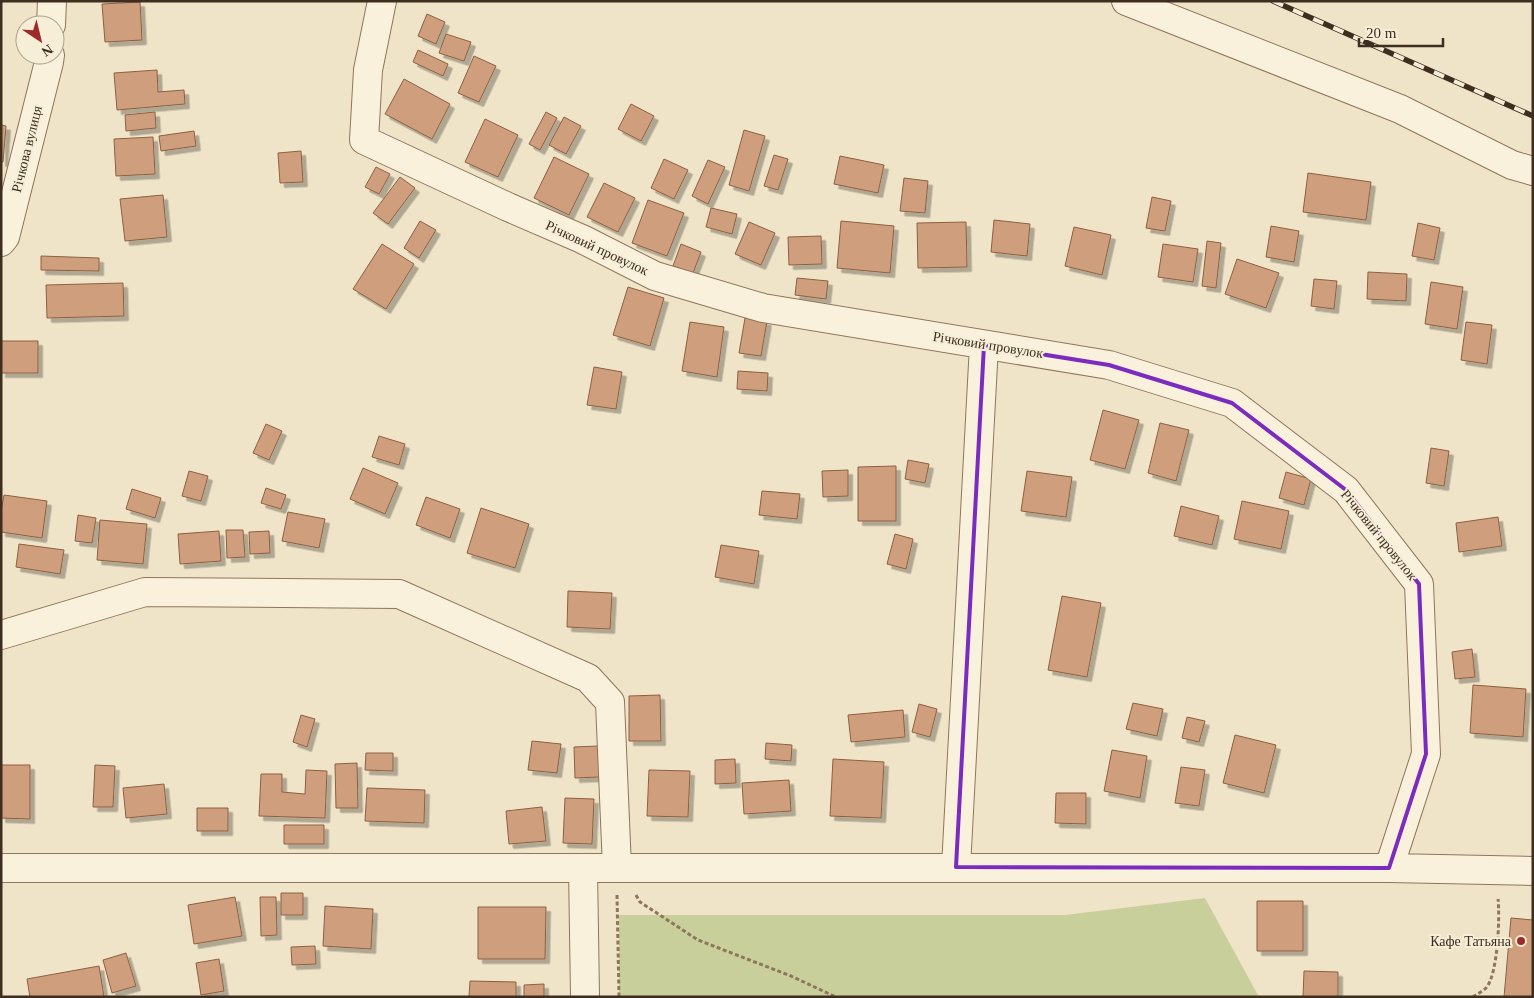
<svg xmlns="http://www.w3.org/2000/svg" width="1534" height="998" font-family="Georgia,serif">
<defs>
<filter id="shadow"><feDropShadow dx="4.5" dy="4.5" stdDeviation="0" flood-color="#0004"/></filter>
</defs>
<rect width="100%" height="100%" fill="#f0e4c8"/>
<!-- green -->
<path fill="#c9cf9b" d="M1205,898L1259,997H619V915H1065Z"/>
<!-- building -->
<path fill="#cf9f7d" stroke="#8d5f41" filter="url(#shadow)" d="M140,2L142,40L105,42L102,4Z
M427,14L445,22L436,44L418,36Z
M446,34L471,42L464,61L439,53Z
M418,50L448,64L443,76L413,62Z
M474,56L496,66L479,102L458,93Z
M157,70L158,92L184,90L185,104L117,110L114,73Z
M404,79L450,104L432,139L385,114Z
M631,104L654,116L641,141L618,129Z
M155,112L156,128L126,131L125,115Z
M546,112L557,118L540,150L529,144Z
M564,117L581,126L566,154L549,145Z
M485,119L518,135L498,177L465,162Z
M1,125L6,126L3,162H1Z
M744,130L765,136L749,191L729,185Z
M194,131L196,146L161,151L159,136Z
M153,137L155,174L116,176L114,139Z
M301,151L303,182L280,183L278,153Z
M774,155L788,159L778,190L764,186Z
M840,156L884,165L878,193L834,184Z
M554,157L589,174L569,215L534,198Z
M664,159L688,170L674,199L651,188Z
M708,160L725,167L708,204L692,196Z
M376,167L390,174L379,194L365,187Z
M1308,173L1371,182L1366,220L1303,212Z
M400,177L415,188L388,224L373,213Z
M904,178L928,181L925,213L900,211Z
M604,183L635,198L618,232L587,217Z
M163,195L167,237L125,241L120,199Z
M1152,197L1171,201L1165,231L1146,228Z
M648,200L684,213L667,256L632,243Z
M711,208L737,214L732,234L706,227Z
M994,220L1030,224L1027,256L991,252Z
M420,221L436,230L419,258L404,248Z
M841,221L894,226L890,273L837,268Z
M749,222L775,233L761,265L735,254Z
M966,222L967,267L918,268L917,223Z
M1418,223L1440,228L1434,260L1412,256Z
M1271,226L1299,231L1294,262L1266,257Z
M1074,227L1111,235L1102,275L1065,266Z
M821,236L822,264L789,265L788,237Z
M1207,241L1221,243L1216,288L1202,286Z
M382,244L414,264L386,309L353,289Z
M681,244L701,252L693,273L673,266Z
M1163,244L1198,249L1193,282L1158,277Z
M41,256L99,258V271L41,270Z
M1237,259L1279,273L1266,308L1225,294Z
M1368,272L1407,274L1406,301L1367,299Z
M797,278L828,281L826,299L795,295Z
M1314,279L1337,281L1334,309L1311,306Z
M1431,282L1463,287L1457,329L1425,324Z
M123,283L124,316L47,318L46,285Z
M628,287L664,298L650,346L613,335Z
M745,318L767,321L761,356L739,353Z
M690,322L724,327L717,377L682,371Z
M1466,322L1492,325L1487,364L1461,360Z
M1,341H38V373H1Z
M594,367L622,372L616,409L587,405Z
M738,371L768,373L767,391L737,389Z
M1103,410L1139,420L1125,469L1090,460Z
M1160,423L1189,430L1176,481L1148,473Z
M266,424L282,431L269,460L253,453Z
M379,436L405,444L399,465L372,457Z
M1431,448L1449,451L1444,486L1426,483Z
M908,460L929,464L925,483L905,479Z
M896,466V521H858V467Z
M363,468L398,483L385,514L350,499Z
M848,470V496L823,497L822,471Z
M189,471L208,476L201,501L182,496Z
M1027,471L1072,477L1066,517L1021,511Z
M1286,472L1311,479L1304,505L1279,498Z
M266,488L286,495L281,509L261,503Z
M132,489L161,498L155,518L126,509Z
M762,491L800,494L797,519L759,515Z
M4,495L47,501L42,538L1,532V512Z
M426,497L460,509L450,538L416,525Z
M1242,501L1289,511L1281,549L1234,539Z
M1181,506L1219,516L1212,545L1174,536Z
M481,508L529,524L515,568L467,553Z
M288,512L325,519L319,548L282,541Z
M78,515L96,518L92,543L75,541Z
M1498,517L1502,546L1459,552L1456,523Z
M100,520L147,524L143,564L97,560Z
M226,530H243L245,557L227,558Z
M219,531L221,561L180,564L178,534Z
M269,531L270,553L250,554L249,532Z
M895,534L913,539L906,569L887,564Z
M19,544L64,550L60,574L16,567Z
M721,545L759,551L754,584L715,577Z
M568,591L612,593L610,629L567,627Z
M1062,596L1101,603L1087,677L1048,670Z
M1472,649L1475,677L1455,679L1452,652Z
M1473,685L1526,689L1523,737L1470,733Z
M660,695L661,741H629V696Z
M1133,703L1163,709L1157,736L1126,729Z
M919,704L937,709L930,737L912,732Z
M903,710L905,737L851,742L848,715Z
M301,715L315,719L307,747L293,742Z
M1187,717L1205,721L1199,742L1182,738Z
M1235,735L1276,745L1264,793L1223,783Z
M532,741L561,744L557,773L528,770Z
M766,743L792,745L791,761L765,759Z
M598,746L599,777L575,778L574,747Z
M1112,750L1147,756L1140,798L1104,791Z
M366,753H393V771L365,770Z
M735,759L736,783L715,784V760Z
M833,759L884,762L881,818L830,816Z
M357,763L358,808H336L335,764Z
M1,765H30V819L1,818Z
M95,765L115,766L113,807H93Z
M1181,767L1205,770L1199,806L1175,803Z
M306,770L327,771L325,818L259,816L261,774H282V792L305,794Z
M649,770L690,771L688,817L647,816Z
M789,780L791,811L744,814L742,783Z
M164,784L167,814L126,818L123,788Z
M367,788L425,790L424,823L365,821Z
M1056,793H1086V824L1055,823Z
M565,798L594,799L592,844L563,843Z
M542,807L546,841L509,844L506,811Z
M197,808H228V831H197Z
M284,825H324V844H284Z
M281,893H303V915H281Z
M235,897L242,936L194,944L188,905Z
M260,897H276L277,935L261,936Z
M1257,901H1303V951H1257Z
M325,906L373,909L371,949L323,946Z
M478,907H546L545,959H478Z
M1511,918L1533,920V997H1504Z
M315,946L316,964L292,965L291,947Z
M126,953L136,986L112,993L103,960Z
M219,959L224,991L201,995L196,963Z
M99,966L104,997H30L27,979Z
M1304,971L1338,972V997H1303Z
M470,981L516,982V997H469Z
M544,984V997H524V985Z"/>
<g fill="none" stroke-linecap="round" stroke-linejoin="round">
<!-- minor casing -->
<g stroke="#8d765c" stroke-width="30">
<path id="minor" d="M382,1L368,70L364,140L508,207L582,239L655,276L763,308L1109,365L1232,403L1346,490L1419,584L1426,754L1389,868
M1126,1L1400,109L1512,165L1533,171
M51,25L52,1
M1,242L5,237L49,62L50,55
M1,635L145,592L399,594L588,678L610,702L617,868
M956,867L984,345
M1,868H1389L1533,871
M583,868L585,997"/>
</g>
<!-- path -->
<path stroke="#8d765c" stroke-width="3" stroke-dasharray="4 2.5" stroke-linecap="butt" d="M617,895L619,997
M636,895L640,902L698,940L791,976L836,997
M1473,997C1477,994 1483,991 1486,988C1498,975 1500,916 1498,899"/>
<!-- minor -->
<use href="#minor" stroke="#faf1dc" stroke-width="28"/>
<!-- rail casing -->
<g stroke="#3d2e20" stroke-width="5.5">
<path id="rail" d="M1273,1L1533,116"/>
</g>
<!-- rail -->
<use href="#rail" stroke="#f7eed8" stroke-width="4" stroke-dasharray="11" stroke-linecap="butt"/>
</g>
<!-- marked area -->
<path fill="none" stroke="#7b2cbf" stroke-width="4" stroke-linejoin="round" d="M984,345L1109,365L1232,403L1346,490L1419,584L1426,754L1389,868L956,867Z"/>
<!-- markers -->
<circle fill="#9e2a2b" stroke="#f7eed8" stroke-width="2" cx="1521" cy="941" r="5"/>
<g text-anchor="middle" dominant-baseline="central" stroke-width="4" stroke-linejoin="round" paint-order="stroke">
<!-- street labels -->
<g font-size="14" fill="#3d2e20" stroke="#f7eed8">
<text transform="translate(27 149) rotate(-76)">Річкова вулиця</text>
<text transform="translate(597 248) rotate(25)">Річковий провулок</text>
<text transform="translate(988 345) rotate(9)">Річковий провулок</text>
<text transform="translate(1379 535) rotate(51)">Річковий провулок</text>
</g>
<!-- poi labels -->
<g font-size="14" fill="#3d2e20" stroke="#f7eed8" text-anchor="end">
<text x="1511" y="941">Кафе Татьяна</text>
</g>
</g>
<!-- border -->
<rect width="1534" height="998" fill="none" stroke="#3d2e20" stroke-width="5"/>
<!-- north arrow -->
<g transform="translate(40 40) rotate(145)"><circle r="24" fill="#f7eed8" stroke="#ada18e"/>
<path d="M0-4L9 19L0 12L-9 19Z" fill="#9e2a2b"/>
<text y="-8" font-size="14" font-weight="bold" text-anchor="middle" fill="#3d2e20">N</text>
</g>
<!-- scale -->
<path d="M1359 38v8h84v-8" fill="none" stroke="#3d2e20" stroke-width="2.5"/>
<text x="1366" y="38" font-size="15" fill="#3d2e20" stroke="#f7eed8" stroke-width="4" paint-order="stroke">20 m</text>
</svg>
